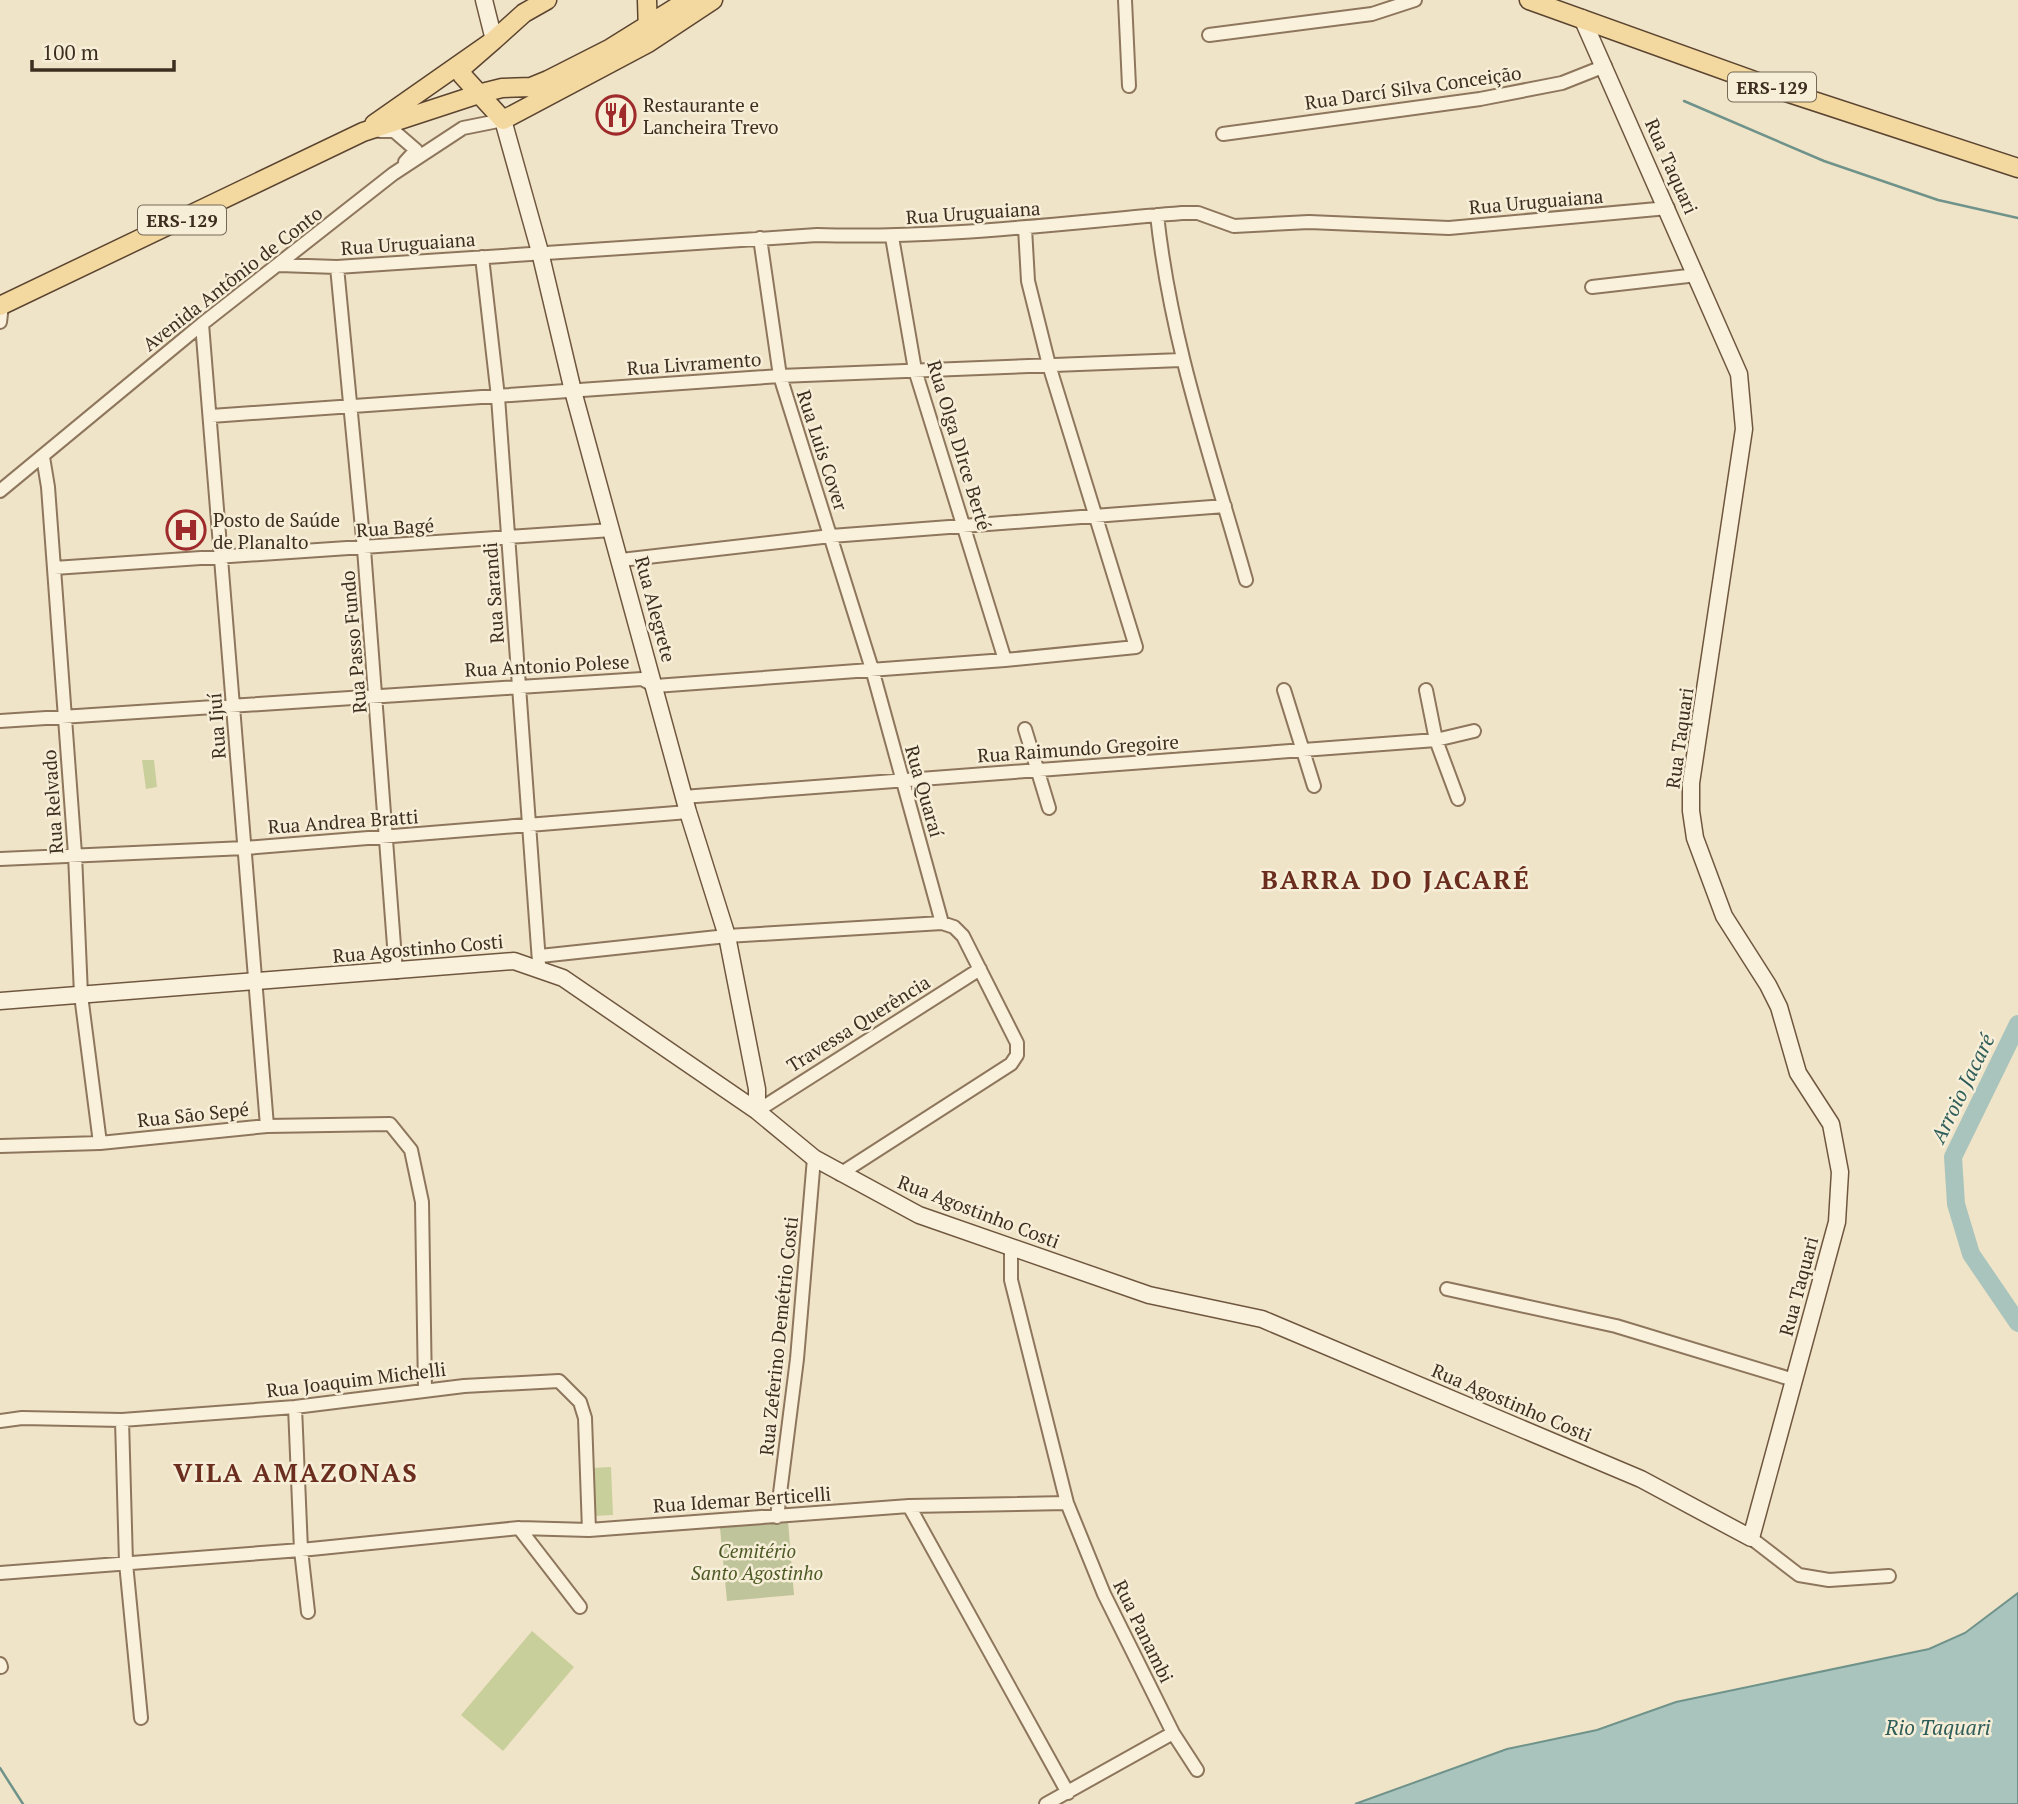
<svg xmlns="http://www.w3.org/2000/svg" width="2018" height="1804" font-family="'PT Serif',serif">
<rect width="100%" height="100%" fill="#f0e4c8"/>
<!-- green -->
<path fill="#c9cf9b" d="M142,760H154L157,787L146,789Z
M611,1467L613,1515L594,1516L592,1468Z
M532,1631L574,1667L503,1751L461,1715Z"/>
<!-- cemetery -->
<path fill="#bfc49a" d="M788,1521L794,1595L727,1601L720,1528Z"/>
<!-- water -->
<path fill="#a9c4bc" stroke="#6f938a" stroke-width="2" d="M2018,1593V1804H1355L1507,1749L1597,1730L1676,1702L1929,1649L1965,1633Z"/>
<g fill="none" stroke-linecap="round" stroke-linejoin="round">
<!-- stream -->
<path stroke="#6f938a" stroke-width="2.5" d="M1684,101L1824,161L1938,200L2018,218
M0,1768L23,1804"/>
<!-- river -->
<path stroke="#a9c4bc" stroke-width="18" d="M2018,1024L1953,1157L1956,1204L1971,1254L2018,1323"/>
<!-- street casing -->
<g stroke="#8d765c" stroke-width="16">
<path id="street" d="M1125,0L1129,86
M1209,35L1372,14L1415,0
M380,131H394L416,150L405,162
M1223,134L1480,99L1562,83L1605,66
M1157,215C1171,344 1211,456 1246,580
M892,237L915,370L1005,660
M760,238L780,376L872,669L942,923
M482,257L498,397L539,962
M279,265L337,267L817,235C940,239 1060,223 1182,213H1198L1234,226L1309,222L1449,228L1668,208
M337,267L364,549L396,972
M1592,287L1697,275
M0,322L2,305
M202,324L267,1126
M211,416L780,376L1181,360
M43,457L48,487L75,854L81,995L100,1143
M0,491L202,324L393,174L463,128L503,120
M621,560L831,536L1225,506
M54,568L612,530
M1284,690L1314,786
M1426,690L1436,740L1458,799
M0,721L642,679L655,686L1005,660L1136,647L1049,365L1028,281L1025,228
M1025,729L1049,808
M683,797L1436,740L1474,731
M0,859L245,848L688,812
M540,956L727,936L942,923L954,927L963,936L1017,1043V1055L1011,1064L840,1174
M757,1111L980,969
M0,1146L100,1143L267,1126L390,1124L411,1150L422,1202L425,1390
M1011,1248V1280L1067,1503L1104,1594L1173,1733L1197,1770
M1447,1289L1616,1326L1794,1380
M295,1407L301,1550L308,1612
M122,1420L126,1563L141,1718
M0,1421L22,1418L122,1420L295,1407L464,1386L559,1381L580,1402L585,1418L589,1530
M909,1506L1068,1793
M777,1517L797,1359L814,1158
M519,1528L580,1607
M1751,1538L1799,1575L1829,1580L1889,1576
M0,1573L301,1550L519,1528L589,1530L909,1506L1067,1503
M0,1664L1,1667
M1046,1804L1173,1733"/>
</g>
<!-- secondary casing -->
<g stroke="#6f573f" stroke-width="19">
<path id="secondary" d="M484,0L494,40
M503,120L540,252L573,391L688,812L727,936L757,1089V1111
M0,1001L514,961L563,978L757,1111L814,1158L919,1215L1149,1295L1262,1319L1641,1479L1751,1538L1837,1222L1840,1172L1831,1124L1798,1073L1779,1007L1768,985L1724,916L1695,838L1691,811V783L1744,429L1739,374L1582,18"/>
</g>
<!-- primary casing -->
<g stroke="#5b4430" stroke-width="21">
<path id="primary" d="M647,0L648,32
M1529,0L1777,89L2018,168
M494,40L463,67L462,75L503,120L648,43L713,0
M374,124L494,40L524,13L547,0
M0,306L363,132L482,93L502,88L531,87L548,80L611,48L688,0"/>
</g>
<!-- street -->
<use href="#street" stroke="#faf1dc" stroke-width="12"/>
<!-- secondary -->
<use href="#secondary" stroke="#faf1dc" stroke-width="16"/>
<!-- primary -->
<use href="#primary" stroke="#f3d9a0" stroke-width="18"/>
</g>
<!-- icons -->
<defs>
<g id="restaurant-ring" transform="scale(2.0125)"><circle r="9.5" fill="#f7eed8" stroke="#9e2a2b" stroke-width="1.5"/><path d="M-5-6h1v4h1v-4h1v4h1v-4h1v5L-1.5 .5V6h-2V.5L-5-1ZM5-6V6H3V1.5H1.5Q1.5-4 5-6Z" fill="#9e2a2b"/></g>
<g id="hospital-ring" transform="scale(2.0125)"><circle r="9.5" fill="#f7eed8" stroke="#9e2a2b" stroke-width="1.5"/><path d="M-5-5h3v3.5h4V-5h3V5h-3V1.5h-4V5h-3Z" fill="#9e2a2b"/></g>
</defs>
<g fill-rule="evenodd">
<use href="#restaurant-ring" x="616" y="115"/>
<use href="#hospital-ring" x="186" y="530"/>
</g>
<g text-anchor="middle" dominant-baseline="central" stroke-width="5" stroke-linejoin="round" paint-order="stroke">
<!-- shield labels -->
<g fill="#f7eed8" stroke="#756857" stroke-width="2">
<rect x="1728" y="72.5" width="88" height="29" rx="5"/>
<rect x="138" y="205.5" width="88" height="29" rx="5"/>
</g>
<g font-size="18" font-weight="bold" fill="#3d2e20">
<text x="1772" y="87">ERS-129</text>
<text x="182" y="220">ERS-129</text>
</g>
<!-- street labels -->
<g font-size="19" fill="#3d2e20" stroke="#f7eed8">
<text transform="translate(1413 87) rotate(-8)">Rua Darcí Silva Conceição</text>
<text transform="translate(1672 166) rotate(66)">Rua Taquari</text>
<text transform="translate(1536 201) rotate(-5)">Rua Uruguaiana</text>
<text transform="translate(973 212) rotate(-4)">Rua Uruguaiana</text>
<text transform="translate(408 243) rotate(-4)">Rua Uruguaiana</text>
<text transform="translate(232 278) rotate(-38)">Avenida Antônio de Conto</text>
<text transform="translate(694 363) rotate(-4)">Rua Livramento</text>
<text transform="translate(960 445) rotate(73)">Rua Olga DIrce Berté</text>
<text transform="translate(823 450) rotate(72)">Rua Luis Cover</text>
<text transform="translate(395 527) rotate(-4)">Rua Bagé</text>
<text transform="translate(493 593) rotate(-94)">Rua Sarandi</text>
<text transform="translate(656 609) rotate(75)">Rua Alegrete</text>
<text transform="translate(353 642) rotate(-95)">Rua Passo Fundo</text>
<text transform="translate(547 665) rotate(-3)">Rua Antonio Polese</text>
<text transform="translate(216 726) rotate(-94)">Rua Ijuí</text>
<text transform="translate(1679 738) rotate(-82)">Rua Taquari</text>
<text transform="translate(1078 748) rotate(-4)">Rua Raimundo Gregoire</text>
<text transform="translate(925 791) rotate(74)">Rua Quaraí</text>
<text transform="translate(52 802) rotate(-94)">Rua Relvado</text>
<text transform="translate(343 821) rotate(-4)">Rua Andrea Bratti</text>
<text transform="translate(418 948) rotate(-5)">Rua Agostinho Costi</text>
<text transform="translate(858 1023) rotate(-32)">Travessa Querência</text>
<text transform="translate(193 1114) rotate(-6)">Rua São Sepé</text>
<text transform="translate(979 1211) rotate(21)">Rua Agostinho Costi</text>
<text transform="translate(1798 1286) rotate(-75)">Rua Taquari</text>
<text transform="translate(778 1336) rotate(-84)">Rua Zeferino Demétrio Costi</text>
<text transform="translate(356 1379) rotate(-7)">Rua Joaquim Michelli</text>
<text transform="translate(1512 1402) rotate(23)">Rua Agostinho Costi</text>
<text transform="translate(742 1499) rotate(-4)">Rua Idemar Berticelli</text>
<text transform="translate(1144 1631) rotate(64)">Rua Panambi</text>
</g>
<!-- poi labels -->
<g font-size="19" fill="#3d2e20" stroke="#f7eed8" text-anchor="start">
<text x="643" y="104">Restaurante e<tspan x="643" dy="22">Lancheira Trevo</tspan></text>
<text x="213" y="519">Posto de Saúde<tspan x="213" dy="22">de Planalto</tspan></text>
</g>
<!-- park labels -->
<g font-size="19" font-style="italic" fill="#4d5a26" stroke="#f7eed8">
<text x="757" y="1550">Cemitério<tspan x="757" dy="22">Santo Agostinho</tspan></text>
</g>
<!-- water labels -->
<g font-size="21" font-style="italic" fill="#2f5d5a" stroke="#f7eed8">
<text transform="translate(1962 1088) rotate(-64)">Arroio Jacaré</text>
<text x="1938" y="1727">Rio Taquari</text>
</g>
<!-- district labels -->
<g font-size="26" font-weight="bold" letter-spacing="2" fill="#6b2e1e" stroke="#f7eed8">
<text x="1396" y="879">BARRA DO JACARÉ</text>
<text x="296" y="1472">VILA AMAZONAS</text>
</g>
</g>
<!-- scale -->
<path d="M32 60v10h142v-10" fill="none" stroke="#3d2e20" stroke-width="3.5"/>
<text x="42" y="60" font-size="21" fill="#3d2e20" stroke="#f7eed8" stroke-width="5" paint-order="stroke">100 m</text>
</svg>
